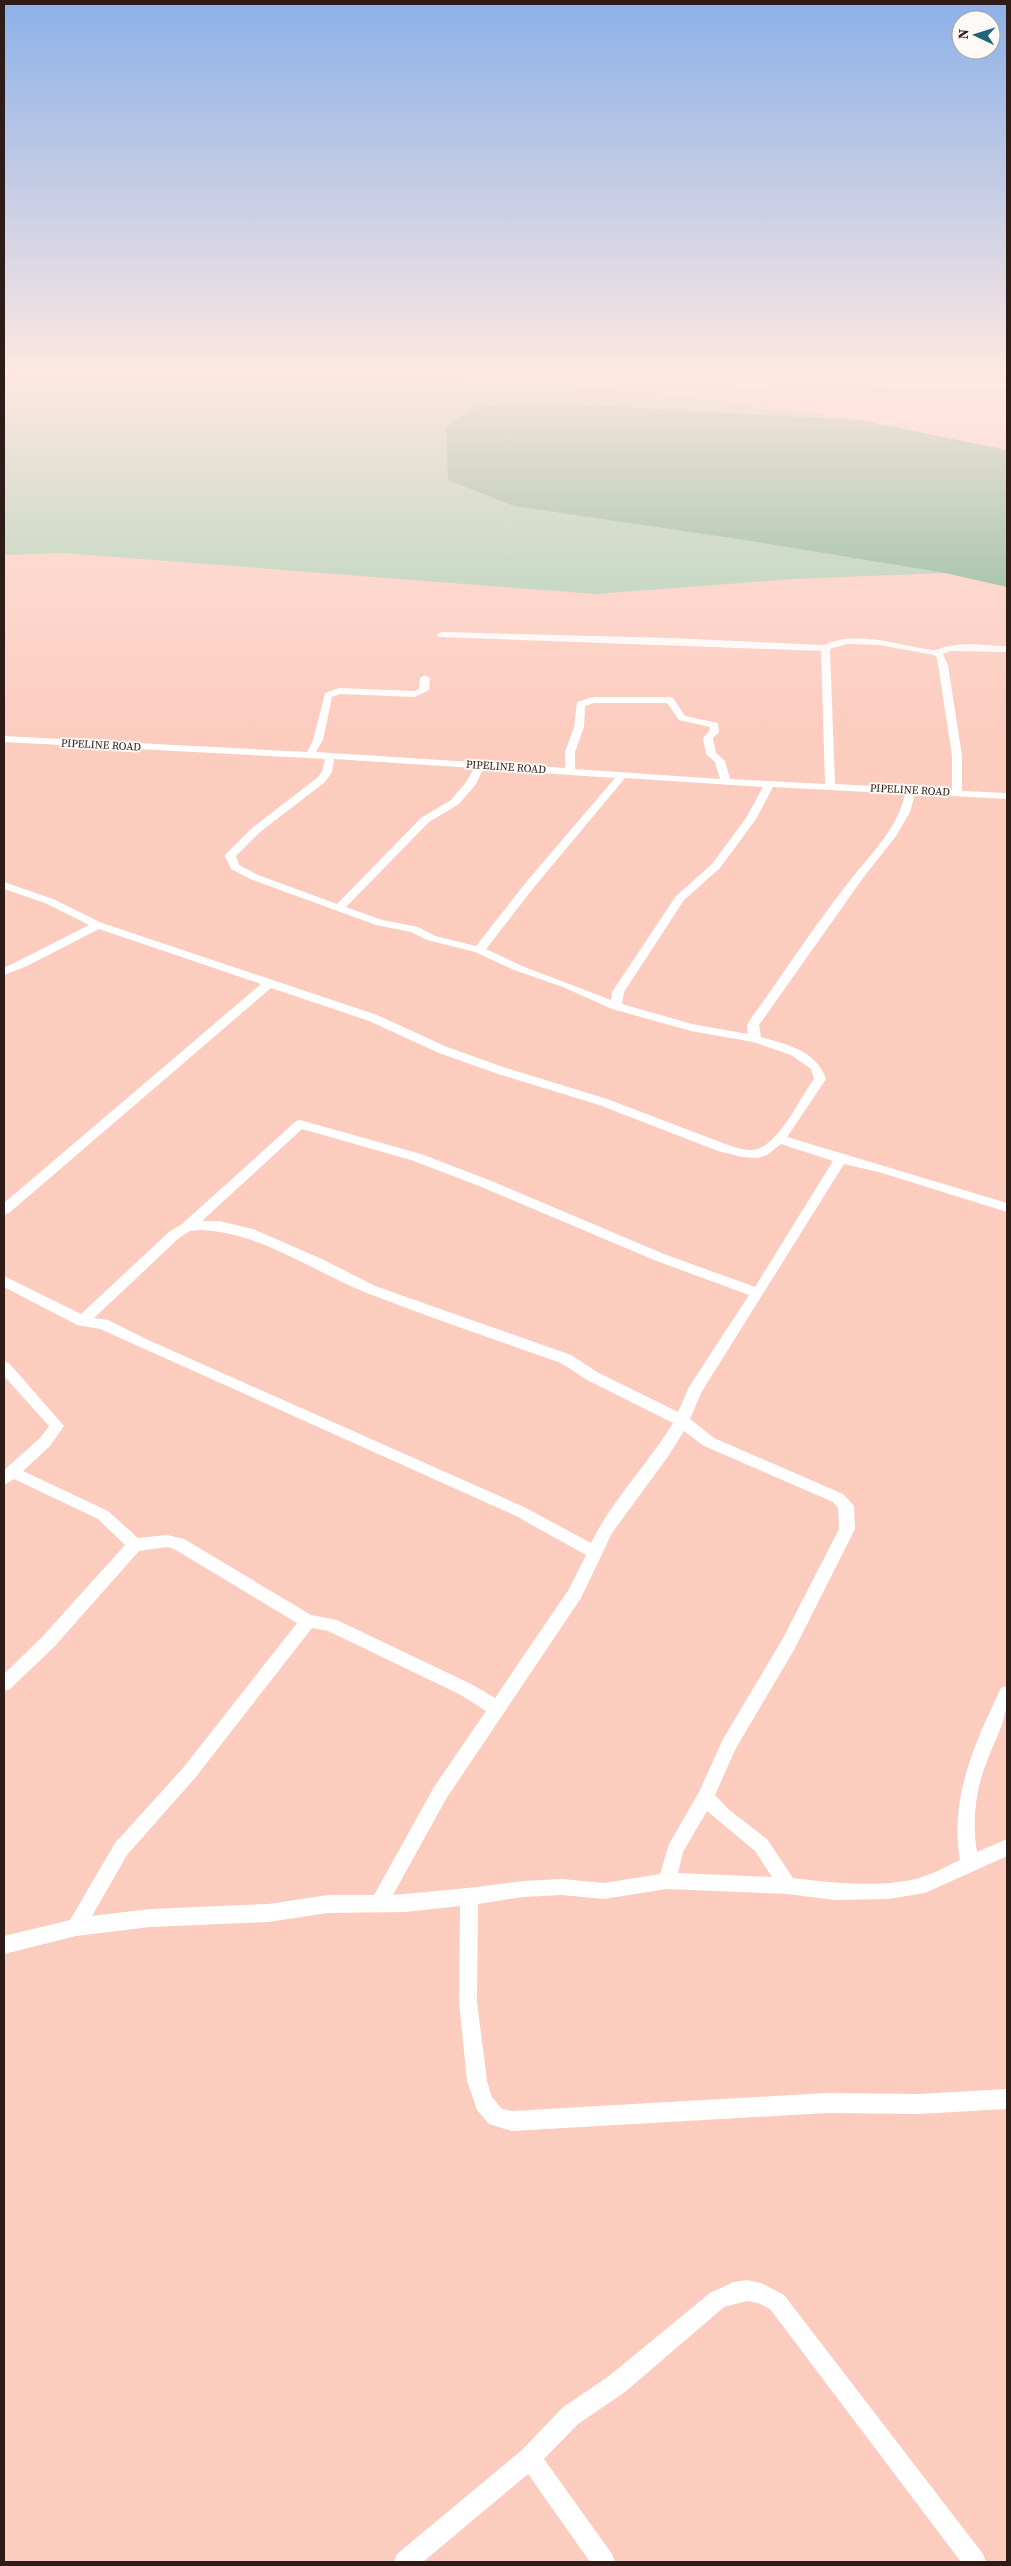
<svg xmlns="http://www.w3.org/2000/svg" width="1011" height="2566" font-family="'Source Serif 4',serif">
<rect width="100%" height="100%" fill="#fcccbf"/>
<!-- green -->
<path fill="#a2ceb1" d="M4,375H436L658,393L860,420L719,412L738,539L945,573L792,579L595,594L63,553L4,555Z"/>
<!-- forest -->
<path fill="#71af89" d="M546,403L860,420L1007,450V587L945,573L738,539L514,506L448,480L446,427L479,406Z"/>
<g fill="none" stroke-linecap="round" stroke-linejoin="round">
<!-- minor -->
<path fill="#fff" fill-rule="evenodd" d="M613,375H625L628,379L621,381Z
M712,375H721L736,381L755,383L796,380L1007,384V388L796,384L745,387L723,381Z
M442,632L672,638L824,645C859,629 898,646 934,650C939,650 944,646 949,646C967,642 989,646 1007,646V652L951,651L943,654L948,665L962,756V791L1007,793V799L915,794L910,812L896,836L863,878L759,1025L761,1037C787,1045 816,1050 826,1079L787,1137L1007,1203V1212L882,1173L844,1164L701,1393L690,1419L714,1438L843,1494L854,1506L855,1529L794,1650L736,1748L715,1795L728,1809L767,1839L793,1878C831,1883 889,1889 925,1876C937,1872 949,1865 960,1860C949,1799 975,1742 1001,1688L1007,1686C1009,1719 997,1734 986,1764C975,1791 972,1824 977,1852L1007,1839V1856L925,1893L888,1899L834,1900L788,1894L667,1889L604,1899L562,1895L523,1897L478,1904L477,2002L487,2081L492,2097L502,2109L512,2111L826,2093L919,2094L1007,2089V2109L919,2114L826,2113L512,2131L489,2124L477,2110L467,2081L459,2002L460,1906L405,1912L328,1913L268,1922L150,1927L76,1936L4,1954V1936L70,1920L115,1843L183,1768L297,1623L174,1549L167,1547L139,1551L54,1647L10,1689L4,1691V1674L42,1637L125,1545L98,1519L14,1479L4,1485V1470L40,1438L49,1426L4,1376V1362L9,1363L64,1426L50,1446L23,1471L108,1511L138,1538L167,1535L184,1539L311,1615L337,1620L473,1685L495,1698L569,1589L586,1555L514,1515L100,1329L77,1325L4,1287V1276L81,1314L169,1232L182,1224L296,1121L300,1120L421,1154L489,1180L664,1254L755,1287L833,1161L781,1144L767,1155L757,1158L742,1157L718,1151L599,1105L498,1074L439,1053L369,1021L271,988L9,1213L4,1214V1203L261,984L99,929L27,966L4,975V968L89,925L45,903L4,889V882L53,899L102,923L377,1015L447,1047L506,1068L607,1099L728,1145C736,1148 749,1152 758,1149C782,1139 799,1099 814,1079L811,1069L791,1055L753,1042L691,1031L612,1009L563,987L514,970L475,952L427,940L411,932L376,925L250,879L231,869L225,856L226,854L252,828L317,778L322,772L325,759L4,742V736L307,752L313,740L325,693L339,688L414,691L419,689L420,678L425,675L430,678L429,690L415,697L340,694L332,697L323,740L316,752L565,768V752L574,727L577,702L593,697H670L673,698L685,716L718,723L719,732L713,738L716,753L725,761L730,779L825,784L821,651L439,637L437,635ZM847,644L879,645L934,655L937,658L952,756V790L835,784L830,649ZM594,703H667L679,720L710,727L709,731L703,738L706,754L715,762L720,779L575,769V752L584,727L585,706ZM334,759L474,768L467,781L451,800L421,818L337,904L258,875L239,865L236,856L260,832L325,782L332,772ZM483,769L615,778L527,881L476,946L435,936L418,927L382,920L346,907L429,822L459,804L476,784ZM625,778L763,787L746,818L712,864L676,896L612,992L611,1000L522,966L486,949L535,886ZM773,787L905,794C898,826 875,850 855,874C818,920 786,970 752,1017L747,1025L748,1034L692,1024L622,1004L624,992L684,900L720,868L756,819ZM302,1129L411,1160L479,1186L654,1260L749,1295L689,1387L678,1412L597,1372L571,1355L375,1286L322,1259L253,1229L219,1221H202ZM201,1230C263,1233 311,1271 367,1293C431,1318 496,1340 561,1363L587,1380L673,1423C648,1464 612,1500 591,1543L524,1507L146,1339L108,1320L94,1318L179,1238L190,1231ZM684,1431L704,1446L833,1502L838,1508L839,1529L782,1640L723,1739L699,1792L669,1844L660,1874L604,1883L562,1879L523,1881L468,1888L393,1895L446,1799L581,1598L612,1533L667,1458ZM312,1628L328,1631L461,1695L486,1711L434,1787L374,1895H328L268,1904L150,1909L92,1916L127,1855L195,1778ZM707,1811L755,1851L772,1877L678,1873L683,1852Z
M747,2280L761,2283L784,2295L983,2554L986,2562H961L770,2309L758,2303L747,2301L724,2307L625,2392L578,2424L544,2459L612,2554L615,2562H590L528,2474L423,2562H394L397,2554L522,2450L562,2408L609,2376L710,2293L734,2282Z"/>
</g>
<!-- sky -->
<linearGradient id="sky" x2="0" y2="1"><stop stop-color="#8cb1e8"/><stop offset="0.51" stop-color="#fee8e2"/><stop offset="1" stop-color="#fee8e2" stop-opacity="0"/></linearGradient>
<rect width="1011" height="734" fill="url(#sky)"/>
<g text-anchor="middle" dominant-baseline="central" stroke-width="4" stroke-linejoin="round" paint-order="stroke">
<!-- far-street labels -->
<g font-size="11" fill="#2d1c17" stroke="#fef9f7">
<text transform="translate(101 745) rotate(3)">PIPELINE ROAD</text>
<text transform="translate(506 767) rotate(4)">PIPELINE ROAD</text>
<text transform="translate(910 790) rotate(3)">PIPELINE ROAD</text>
</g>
</g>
<!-- border -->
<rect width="1011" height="2566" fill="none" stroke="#2d1c17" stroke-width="10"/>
<!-- north arrow -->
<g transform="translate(976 35) rotate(274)"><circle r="24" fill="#fef9f7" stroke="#aaa19d"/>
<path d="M0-4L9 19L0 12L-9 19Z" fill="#206676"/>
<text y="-8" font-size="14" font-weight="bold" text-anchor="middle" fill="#2d1c17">N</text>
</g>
</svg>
